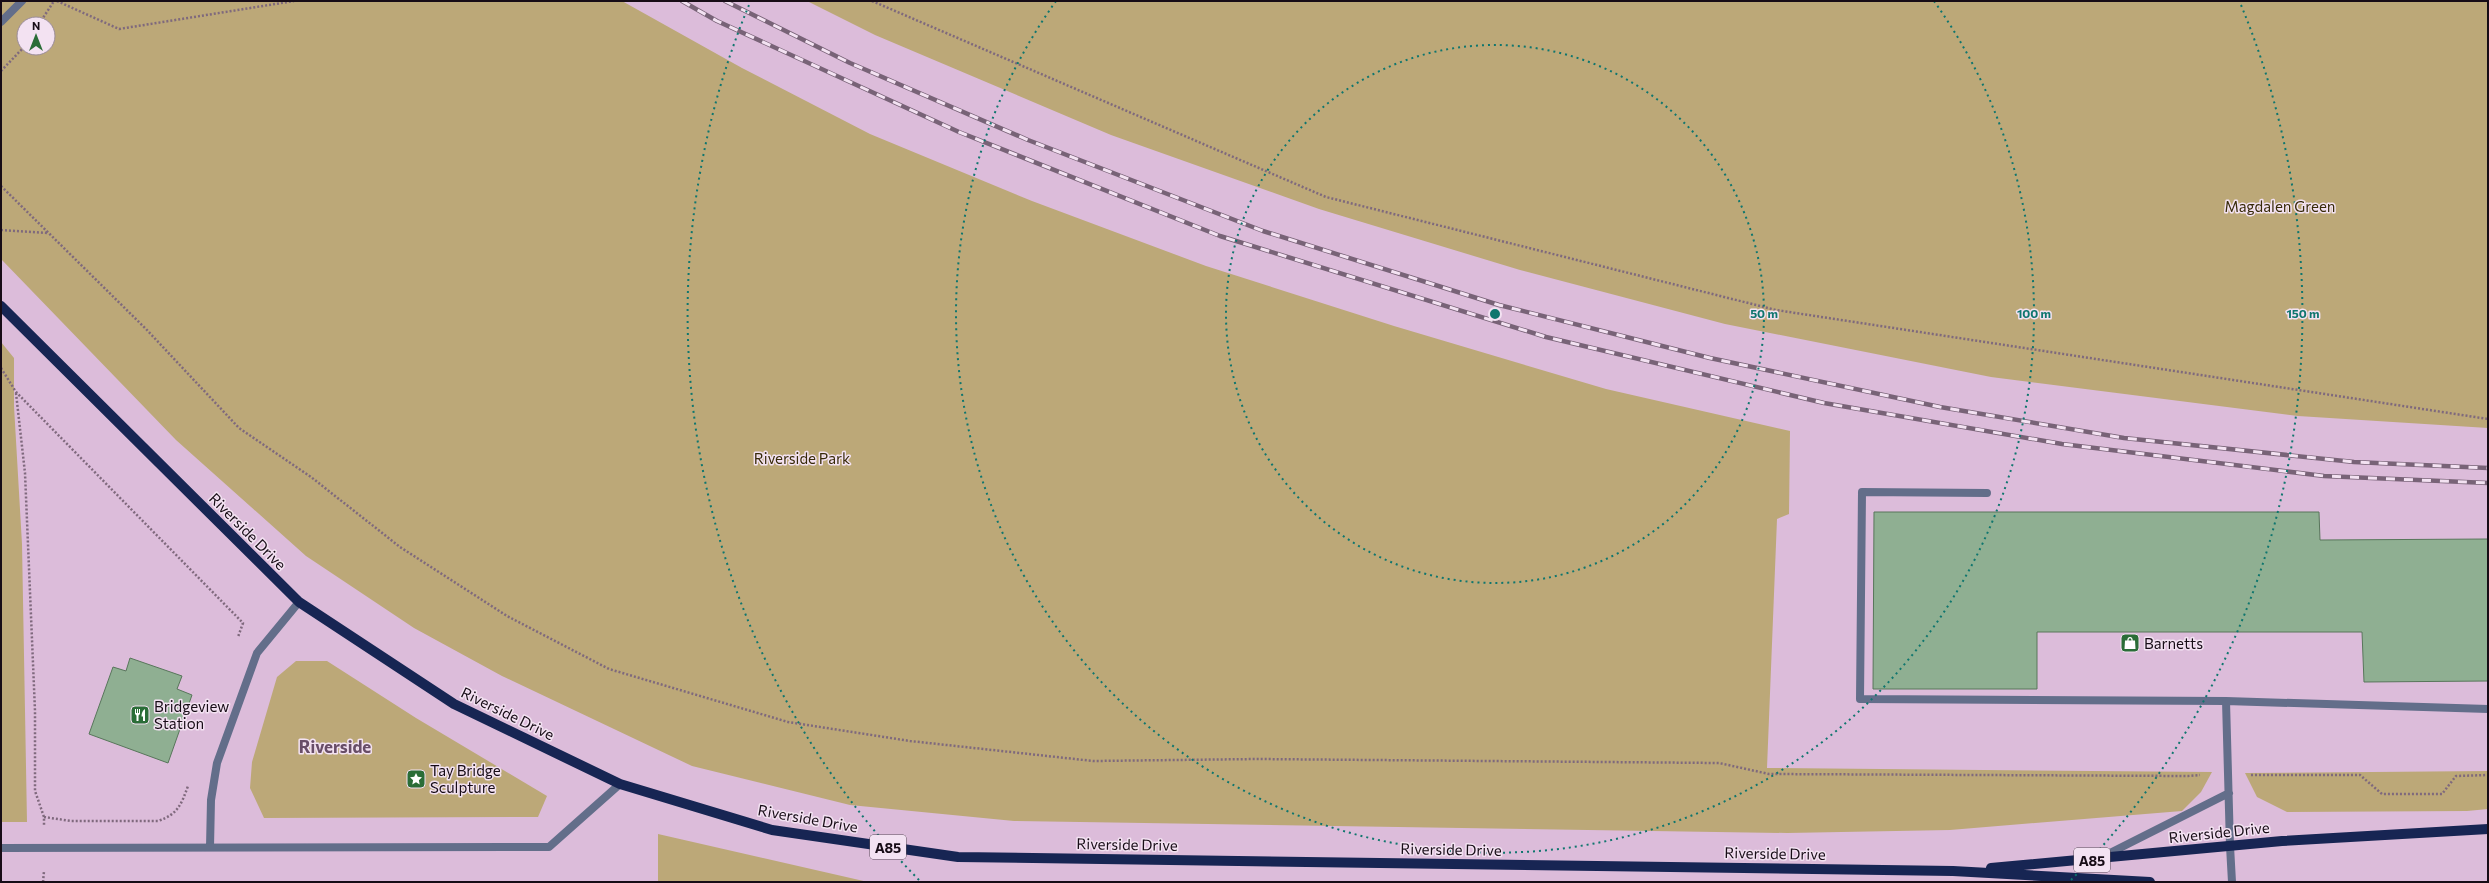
<svg xmlns="http://www.w3.org/2000/svg" width="2489" height="883" font-family="Commissioner,sans-serif">
<rect width="100%" height="100%" fill="#dcbcda"/>
<!-- green -->
<path fill="#bca878" fill-rule="evenodd" d="M1,1H622L742,68L870,134L1032,201L1206,266L1394,326L1606,389L1790,431L1789,514L1777,519L1767,768L2212,772L2201,792L2182,811L1950,830L1787,833L1014,821L850,805L692,766L502,676L414,628L306,556L176,440L1,259ZM24,24H48V48H24Z
M807,1H2488V428L2298,416L1991,377L1725,324L1520,270L1319,209L1111,135L875,35Z
M1,342L14,358V406L22,544L27,822H1Z
M296,661H327L416,718L547,796L538,817L264,818L250,788L252,762L277,677Z
M2488,771V809L2467,811L2287,812L2257,797L2245,773Z
M658,834L868,882H658Z"/>
<!-- building -->
<path fill="#8faf92" stroke="#58765b" d="M1874,512H2319L2320,540L2488,539V681L2364,682L2362,632H2037V689H1873Z
M130,658L182,676L177,689L192,695L168,763L89,734L113,667L126,671Z"/>
<g fill="none" stroke-linecap="round" stroke-linejoin="round">
<!-- path -->
<path stroke="#7f697d" stroke-width="2.5" stroke-dasharray="2 2" stroke-linecap="butt" d="M57,1L119,29L294,1
M872,1L1326,197L1776,310L2488,419
M39,24L54,1
M1,71L24,47
M1,186L146,329L239,428L311,477L400,547L507,616L609,669L788,722L910,741L1093,761L1257,759L1719,763L1769,774L2188,776L2200,775
M1,230L48,233
M1,368L16,392L243,623L238,637
M16,393L25,473L35,711V791L44,817V826
M2251,775H2360L2382,794H2442L2456,776L2488,775
M44,817L71,821H158C178,814 181,805 188,786
M43,882L44,871"/>
<!-- service -->
<path stroke="#636e8a" stroke-width="8" d="M1,22L22,1
M1987,493L1862,492L1860,699L2226,701L2488,709
M2226,701L2230,846
M210,847L211,800L217,763L257,653L299,602
M1,848L549,847L620,784
M2104,856L2229,793"/>
<!-- minor -->
<path stroke="#636e8a" stroke-width="8" d="M2230,846L2232,882"/>
<!-- primary -->
<path stroke="#172553" stroke-width="10" d="M1,306L299,602L454,704L620,784L772,830L958,857L1953,871L2150,882
M1991,868L2282,841L2488,829"/>
<!-- rail casing -->
<g stroke="#786377" stroke-width="4.5">
<path id="rail" d="M682,1L717,21L959,132L1220,236L1546,337L1824,403L2062,444L2324,476L2488,483
M725,1L850,63L1028,140L1263,231L1499,305L1710,358L1940,407L2124,438L2354,462L2488,468"/>
</g>
<!-- rail -->
<use href="#rail" stroke="#f3e2f2" stroke-width="3" stroke-dasharray="9" stroke-linecap="butt"/>
</g>
<!-- distance rings -->
<g fill="none" stroke="#0f766e" stroke-width="2" stroke-dasharray="2 4">
<circle cx="1495" cy="314" r="269"/>
<path d="M1934 1A539 539 0 1 1 1056 1"/>
<path d="M919 880A808 808 0 0 1 749 5M2241 5A808 808 0 0 1 2071 880"/>
</g>
<!-- icons -->
<defs>
<g id="shop-square" transform="scale(1)"><rect x="-9" y="-9" width="18" height="18" rx="4" fill="#2a6d37" stroke="#f3e2f2"/><path d="M-5-2.5h2.3a2.7 3.5 0 0 1 5.4 0H5L5.5 6h-11ZM-1.5-2.5h3a1.5 2.3 0 0 0-3 0Z" fill="#fff"/></g>
<g id="restaurant-square" transform="scale(1)"><rect x="-9" y="-9" width="18" height="18" rx="4" fill="#2a6d37" stroke="#f3e2f2"/><path d="M-5-6h1v4h1v-4h1v4h1v-4h1v5L-1.5 .5V6h-2V.5L-5-1ZM5-6V6H3V1.5H1.5Q1.5-4 5-6Z" fill="#fff"/></g>
<g id="sight-square" transform="scale(1)"><rect x="-9" y="-9" width="18" height="18" rx="4" fill="#2a6d37" stroke="#f3e2f2"/><path d="M0-6L1.8-2.2L6-1.7L2.9 1.2L3.7 5.4L0 3.3L-3.7 5.4L-2.9 1.2L-6-1.7L-1.8-2.2Z" fill="#fff"/></g>
</defs>
<g fill-rule="evenodd">
<use href="#shop-square" x="2130" y="643"/>
<use href="#restaurant-square" x="140" y="715"/>
<use href="#sight-square" x="416" y="779"/>
</g>
<g text-anchor="middle" dominant-baseline="central" stroke-width="3" stroke-linejoin="round" paint-order="stroke">
<!-- shield labels -->
<g fill="#f3e2f2" stroke="#594c58" stroke-width="1">
<rect x="870" y="835" width="36" height="24" rx="3"/>
<rect x="2074" y="848" width="36" height="24" rx="3"/>
</g>
<g font-size="14" font-weight="bold" fill="#170c16">
<text x="888" y="847">A85</text>
<text x="2092" y="860">A85</text>
</g>
<!-- park labels -->
<g font-size="15" fill="#372a08" stroke="#f3e2f2">
<text x="2280" y="206">Magdalen Green</text>
<text x="802" y="458">Riverside Park</text>
</g>
<!-- street labels -->
<g font-size="15" fill="#170c16" stroke="#f3e2f2">
<text transform="translate(248 531) rotate(45)">Riverside Drive</text>
<text transform="translate(508 713) rotate(26)">Riverside Drive</text>
<text transform="translate(808 818) rotate(10)">Riverside Drive</text>
<text transform="translate(2219 832) rotate(-6)">Riverside Drive</text>
<text transform="translate(1127 844) rotate(1)">Riverside Drive</text>
<text transform="translate(1451 849) rotate(1)">Riverside Drive</text>
<text transform="translate(1775 853) rotate(1)">Riverside Drive</text>
</g>
<!-- poi labels -->
<g font-size="15" fill="#170c16" stroke="#f3e2f2" text-anchor="start">
<text x="2144" y="643">Barnetts</text>
<text x="154" y="706">Bridgeview<tspan x="154" dy="17">Station</tspan></text>
<text x="430" y="770">Tay Bridge<tspan x="430" dy="17">Sculpture</tspan></text>
</g>
<!-- quarter labels -->
<g font-size="17" font-weight="bold" fill="#684d67" stroke="#f3e2f2">
<text x="335" y="746">Riverside</text>
</g>
</g>
<circle cx="1495" cy="314" r="6" fill="#0f766e" stroke="#f3e2f2" stroke-width="2"/>
<g font-size="12" text-anchor="middle" font-weight="bold" fill="#0f766e" stroke="#f3e2f2" stroke-width="3" stroke-linejoin="round" paint-order="stroke">
<text x="1764" y="318">50 m</text>
<text x="2034" y="318">100 m</text>
<text x="2303" y="318">150 m</text>
</g>
<!-- border -->
<rect width="2489" height="883" fill="none" stroke="#170c16" stroke-width="4"/>
<!-- north arrow -->
<g transform="translate(36 36)"><circle r="19" fill="#f3e2f2" stroke="#9b8c9a"/>
<path d="M0-3L7 15L0 10L-7 15Z" fill="#2a6d37"/>
<text y="-6" font-size="11" font-weight="bold" text-anchor="middle" fill="#170c16">N</text>
</g>
</svg>
